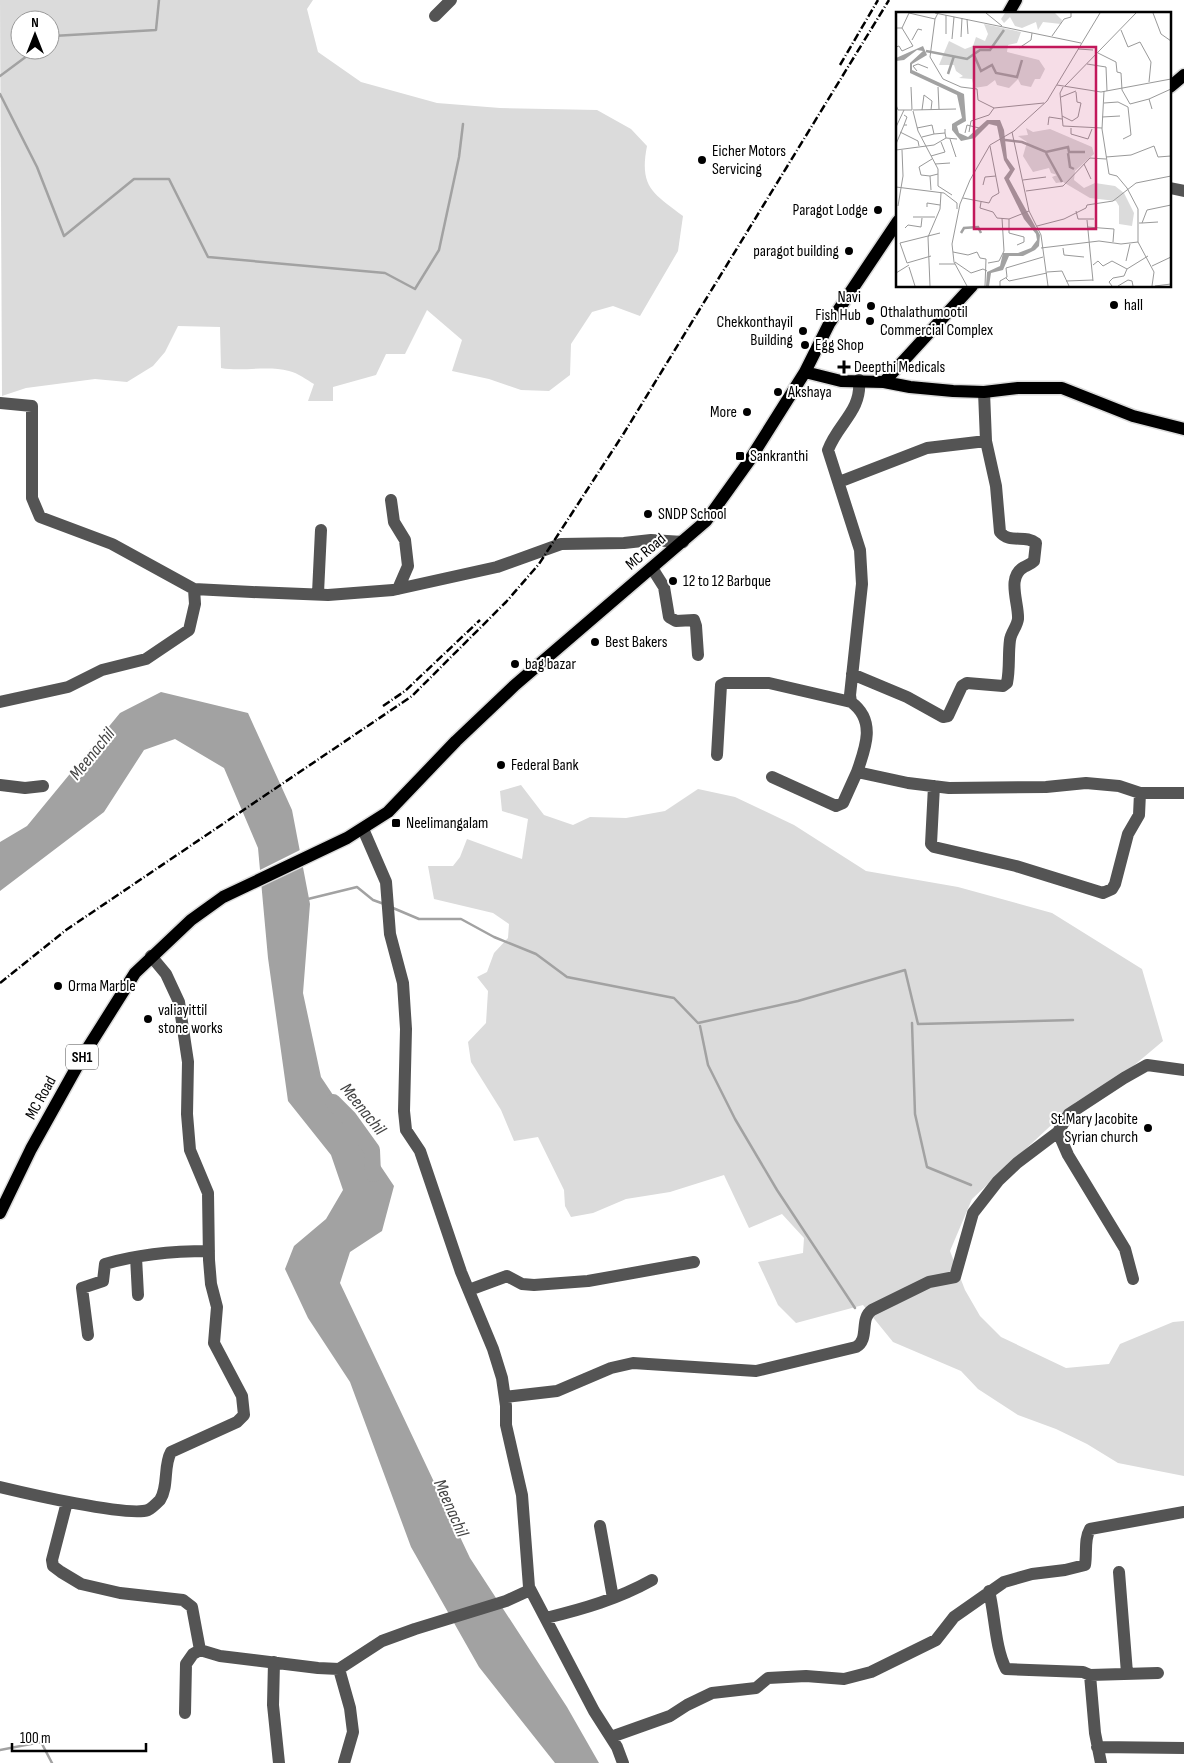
<svg xmlns="http://www.w3.org/2000/svg" width="1184" height="1763" font-family="'Sofia Sans Condensed',sans-serif">
<rect width="100%" height="100%" fill="#fff"/>
<!-- green -->
<path fill="#dbdbdb" fill-rule="evenodd" d="M0,0H313L307,9L318,52L361,82L437,103L500,108L597,110L631,129L647,146C639,187 653,193 683,216L678,251L640,316L613,306L592,312L571,344L570,375L549,391L521,390L489,379L452,371L462,340L427,310L405,354H386L376,375L333,387V401H308L314,384C307,380 298,373 289,371C267,365 243,372 221,368L220,327L178,326L165,352L153,366L127,382L95,379L26,388L2,396ZM20,20H50V50H20Z
M521,785L544,815L573,825L590,817L626,818L665,811L698,789L735,797L794,825L866,871L958,887L1052,913L1142,969L1163,1041L1125,1073L1076,1102L972,1199L950,1251L965,1290L980,1316L1001,1337L1066,1368L1109,1364L1120,1344L1173,1322L1184,1321V1476L1118,1463L1087,1444L1056,1429L1018,1415L978,1389L961,1371L893,1342L863,1305L796,1323L778,1305L758,1262L803,1253L804,1238L782,1214L749,1228L724,1175L670,1192L626,1199L593,1213L571,1217L565,1206L564,1190L538,1137L514,1141L501,1110L471,1062L468,1042L486,1023L488,991L477,977L487,972L494,953L508,938L509,924L493,913L434,899L428,866H453L460,857L467,839L522,859L528,819L502,811L500,791Z"/>
<!-- water -->
<path fill="#a2a2a2" d="M161,692L248,713L292,810L310,904L303,993L321,1077L394,1186L382,1231L350,1252L340,1283L470,1558L567,1707L599,1763H555L479,1667L411,1547L350,1382L308,1318L285,1269L294,1246L326,1219L343,1190L331,1155L288,1101L268,958L258,848L224,768L175,739L144,750L104,812L0,891V842L27,826L120,713Z"/>
<!-- pier -->
<path fill="#fff" d="M302,849L305,864L259,887L258,871Z"/>
<g fill="none" stroke-linecap="round" stroke-linejoin="round">
<!-- stream -->
<path stroke="#a2a2a2" stroke-width="2.5" d="M50,38L53,36L156,30L159,0
M0,76L35,50
M0,94L37,167L64,236L134,179H169L208,257L385,273L415,289L439,250L459,157L463,124
M308,899L357,887L373,900L384,904
M393,908L419,919H461L494,937L536,954L567,977L674,998L698,1023L798,1001L905,970L918,1024L1073,1020
M912,1023L915,1114L927,1167L971,1185
M700,1026L708,1065L735,1119L777,1190L855,1308
M0,1750L41,1742L52,1763"/>
<!-- river -->
<path stroke="#a2a2a2" stroke-width="16" d="M333,1102L349,1118L372,1150L373,1174"/>
<!-- major casing -->
<g stroke="#dbdbdb" stroke-width="15">
<path id="major" d="M1008,14L1016,0
M1170,87L1184,75
M805,372L841,381L884,382L910,387L953,391L984,392L1018,388H1062L1133,416L1184,429
M884,382L972,286
M0,1213L31,1149L84,1054L135,973L191,920L223,897L347,838L388,812L456,741L515,685L706,521L749,461L805,372L829,324L898,221"/>
</g>
<!-- minor -->
<path stroke="#545454" stroke-width="12" d="M435,16L451,0
M1170,188L1184,191
M859,380C862,411 838,423 828,450L860,550L862,584L850,695L851,702C876,720 866,747 857,772L908,783L949,788L1046,787L1086,783L1119,786L1140,793H1184
M0,403L32,406V498L40,517L112,544L194,589L252,592L328,595L393,590L497,567L561,544L624,543L651,540L683,542
M839,482L927,448L986,441L984,392
M391,500L394,522L405,540L408,566L398,589
M652,568L664,587L669,617L676,621L694,620L696,626L698,655
M318,593L321,530
M852,674L907,697L943,717L948,716L962,686L967,683L1003,686L1007,683C1010,668 1008,655 1010,640C1011,632 1017,627 1018,619C1019,603 1006,577 1024,567C1028,565 1031,564 1034,561L1036,543C1026,534 1009,544 1000,532L996,486L986,441
M0,702L68,687L102,670L146,659L189,630L195,604L194,589
M717,755L721,685L725,683H769L851,702
M772,777L836,806L843,803L857,772
M0,785L25,788L43,786
M934,786L931,844L934,847L1016,866L1103,893L1112,889L1115,884L1128,834L1139,815L1140,793
M363,829L386,882L390,934L403,983L406,1029L404,1111L406,1130L420,1151L461,1272L493,1349L502,1378L506,1406V1425L522,1495L529,1587L594,1711L617,1747L623,1763
M1058,1132L1068,1155L1125,1249L1133,1279
M136,1257L138,1295
M469,1290L507,1276L522,1284L534,1285L588,1281L694,1262
M88,1335L82,1288L103,1281L105,1264C139,1254 174,1251 209,1251
M505,1397L557,1391L611,1368L633,1363L756,1371L856,1347C870,1339 859,1319 872,1310L929,1282L955,1277L973,1213L998,1181L1017,1163L1058,1132L1069,1114L1124,1078L1147,1065L1184,1070
M0,1487C25,1493 128,1517 148,1510C151,1509 158,1502 160,1500C169,1486 163,1466 171,1452L237,1422L244,1415L242,1396L214,1343L217,1307L211,1284L209,1260L208,1193L190,1150L187,1114L188,1062L179,1002L166,974L151,956
M67,1502L52,1560L53,1566L61,1572L81,1584L120,1593L183,1600L192,1607L200,1650L220,1656L318,1668L339,1669L382,1641L415,1629L506,1601L530,1590
M600,1526L613,1598
M1119,1572L1127,1673
M989,1591C995,1615 995,1648 1006,1669L1083,1672L1090,1675L1158,1673
M546,1618C583,1609 618,1599 652,1580
M274,1662L273,1705L279,1763
M339,1669L350,1708L353,1732L344,1763
M1090,1675L1095,1733L1101,1763
M185,1713L186,1664L193,1654L200,1650
M611,1737L670,1716L687,1705L712,1693L756,1688L768,1678L806,1676L844,1679L871,1672L936,1640L954,1617L1004,1582L1032,1574L1065,1570L1085,1565C1087,1554 1084,1539 1090,1529L1184,1512
M1097,1747L1184,1748"/>
<!-- major -->
<use href="#major" stroke="#000" stroke-width="12"/>
<!-- rail -->
<path stroke="#000" stroke-width="2.5" stroke-dasharray="8 2.5 1 2.5" stroke-linecap="butt" d="M840,65L878,0
M383,706L405,691L480,620
M0,983L66,930L412,696L506,602L539,564L624,433L889,0"/>
</g>
<!-- markers -->
<g fill="#000" stroke="#fff" stroke-width="2">
<circle cx="702" cy="160" r="5"/>
<circle cx="878" cy="210" r="5"/>
<circle cx="849" cy="251" r="5"/>
<circle cx="1114" cy="305" r="5"/>
<circle cx="871" cy="306" r="5"/>
<circle cx="870" cy="321" r="5"/>
<circle cx="803" cy="331" r="5"/>
<circle cx="805" cy="345" r="5"/>
<path d="M841.5 359.5h5v5h5v5h-5v5h-5v-5h-5v-5h5z"/>
<circle cx="778" cy="392" r="5"/>
<circle cx="747" cy="412" r="5"/>
<rect x="735" y="451" width="10" height="10" rx="2.5"/>
<circle cx="648" cy="514" r="5"/>
<circle cx="673" cy="581" r="5"/>
<circle cx="595" cy="642" r="5"/>
<circle cx="515" cy="664" r="5"/>
<circle cx="501" cy="765" r="5"/>
<rect x="391" y="818" width="10" height="10" rx="2.5"/>
<circle cx="58" cy="986" r="5"/>
<circle cx="148" cy="1019" r="5"/>
<circle cx="1148" cy="1128" r="5"/>
</g>
<g text-anchor="middle" dominant-baseline="central" stroke-width="4" stroke-linejoin="round" paint-order="stroke">
<!-- shield labels -->
<rect fill="#fff" stroke="#4c4c4c" stroke-width="1" x="66" y="1044.5" width="32" height="25" rx="4"/>
<g font-size="15" font-weight="bold" fill="#000">
<text x="82" y="1057">SH1</text>
</g>
<!-- poi labels -->
<g font-size="16" fill="#000" stroke="#fff" text-anchor="start">
<text x="712" y="151">Eicher Motors<tspan x="712" dy="18">Servicing</tspan></text>
<text x="868" y="210" text-anchor="end">Paragot Lodge</text>
<text x="839" y="251" text-anchor="end">paragot building</text>
<text x="861" y="297" text-anchor="end">Navi<tspan x="861" dy="18">Fish Hub</tspan></text>
<text x="1124" y="305">hall</text>
<text x="880" y="312">Othalathumootil<tspan x="880" dy="18">Commercial Complex</tspan></text>
<text x="793" y="322" text-anchor="end">Chekkonthayil<tspan x="793" dy="18">Building</tspan></text>
<text x="815" y="345">Egg Shop</text>
<text x="854" y="367">Deepthi Medicals</text>
<text x="788" y="392">Akshaya</text>
<text x="737" y="412" text-anchor="end">More</text>
<text x="750" y="456">Sankranthi</text>
<text x="658" y="514">SNDP School</text>
<text x="683" y="581">12 to 12 Barbque</text>
<text x="605" y="642">Best Bakers</text>
<text x="525" y="664">bag bazar</text>
<text x="511" y="765">Federal Bank</text>
<text x="406" y="823">Neelimangalam</text>
<text x="68" y="986">Orma Marble</text>
<text x="158" y="1010">valiayittil<tspan x="158" dy="18">stone works</tspan></text>
<text x="1138" y="1119" text-anchor="end">St.Mary Jacobite<tspan x="1138" dy="18">Syrian church</tspan></text>
</g>
<!-- street labels -->
<g font-size="16" fill="#000" stroke="#fff">
<text transform="translate(646 552) rotate(-40)">MC Road</text>
<text transform="translate(41 1098) rotate(-61)">MC Road</text>
</g>
<!-- water labels -->
<g font-size="18" font-style="italic" fill="#434343" stroke="#fff">
<text transform="translate(92 754) rotate(-51)">Meenachil</text>
<text transform="translate(363 1109) rotate(51)">Meenachil</text>
<text transform="translate(451 1508) rotate(66)">Meenachil</text>
</g>
</g>
<!-- overview -->
<g transform="translate(896 12)">
<rect width="275" height="275" fill="#fff"/>
<path d="M109,1H159L166,8L165,12L147,10L142,18L140,10L126,16L119,14L114,5L108,11L105,7ZM88,12L125,20L121,31L112,33L111,40L143,48L149,57L144,67H139L135,75L125,73L122,67L113,76L101,73L99,68L91,74L78,76L76,67L63,66L67,64L60,59L58,53H43L53,29L69,37L77,34L80,25L89,29L92,22ZM130,116L137,120L154,117L196,135L198,142L179,159L178,168L188,176L199,171L219,174L228,181L238,201L236,214L223,212V194L220,189L194,186L167,170L160,171L156,165L161,163L155,161L153,156L137,160L127,144L131,130L122,124L132,123Z" fill="#dbdbdb"/>
<path d="M27,34L31,43L16,52V58L68,82L70,109L61,114L63,121L72,125L91,108H104L108,118L111,146L119,157L113,167L144,223L143,234L139,238L127,244H113L107,258L95,261L93,274H90L91,260L104,254L107,241H122L135,236L141,228L140,222L128,207L108,166L114,158L108,148L101,114L93,112L79,126L65,129L56,118V112L66,106L61,83L14,61V51L27,39L21,38L8,48L0,49V46Z" fill="#a2a2a2"/>
<path fill="none" stroke="#a2a2a2" stroke-width="2.5" d="M30,39L71,47L84,38H94L108,18M78,43L85,59L96,53L100,61L121,65L126,48M52,62L58,44M109,128L126,130L150,140L172,135L173,140H189M150,141L166,170M172,141L174,155L178,157M65,221L68,216L82,215L85,221"/>
<path fill="none" stroke="#999" stroke-width="1" d="M39,1L185,31M90,1L106,14M257,1L265,22L275,29M50,3V22M39,7L34,45L47,67L65,75L81,77L82,88L98,96L148,91M71,7L72,22M0,16H6L13,1L39,7L42,1M225,18L232,35L244,30L255,50L253,70M156,24L168,7L175,5V1M65,25L66,6M56,27L58,5M16,28L22,17L26,18M0,35L3,34L6,39L17,34L6,16M123,36L135,28L136,21M182,37L197,38M202,41L220,50L221,60L225,61L226,78L234,92L253,87M191,52L210,55L211,79M21,59L17,54L22,52L32,56M161,73L205,80L275,67M169,74L240,1M15,75L16,98M42,75L43,97M167,75L164,81L167,114L206,116M208,79L206,117L213,162L221,164L231,176L242,197V230L258,260L256,274M165,85L180,79M208,91L222,90L232,95L235,123L227,127M0,93L2,98H16M256,97L253,87L275,77M17,98L60,97M26,98L28,83L36,89L35,98M17,99L22,119L42,157V174L56,183M8,103L11,105L8,113H11M166,104L176,109L182,105L185,91L181,90L180,80M206,105L224,104M152,113L153,105L166,107M0,115L8,98M21,116L36,113L38,122L26,125M175,116V122L192,127L196,117M4,120L22,129L23,134M73,120L75,109L93,103L98,96M116,120L133,199L145,223L152,274M49,121L50,126L61,127M69,121L71,113L83,116M38,122L49,121V117M54,127L60,145M0,132L8,113M0,138L38,133L50,126M35,144L49,140L45,130M210,145L235,143L258,134L262,145L275,144M39,152L54,151M188,152L195,167M34,164L25,163L23,155L36,147M127,168L150,165M87,173L89,165L100,164M0,175L48,181L61,191V197M35,178L34,164L42,162M130,179L167,174L194,146L210,147M67,186L93,191L96,185L103,181L94,134M85,190L84,196L97,200L101,206L113,207L133,199M2,194L7,164L6,138M31,195V191L44,193M180,199L182,207H198M17,205H39M113,207V221L128,225V230L121,233M191,208L197,269M243,211H246L251,198L275,193M246,211L262,210M141,214L168,207L190,196L191,193L217,189L240,171L275,164M191,215L218,217L217,230M9,216L12,213L25,215L26,206M145,236L203,229L225,232L242,230M167,236L168,243L188,245M57,240L72,243L81,240L84,246L90,247L89,274M35,244L11,251L4,231L44,221M230,249L234,232M59,250L75,261L87,257L91,259M92,251L103,249L108,239L106,206M43,252H59M197,253L202,249L207,254L216,249L231,257M256,254L275,245M13,255L19,274M151,260L166,259L173,274M0,261L13,253M110,266L113,269L151,261M170,269L197,268M34,274L32,225L44,197L45,181M71,274L58,250L56,232L64,192L74,168L94,133L118,119L151,89L204,1M104,274V269L111,265L110,256L147,245M216,274L213,270L217,266L228,264L231,257L252,244M222,274L232,268L236,269L237,274M259,274L275,272"/>
<path fill="#c2185b" fill-opacity="0.15" stroke="#c2185b" stroke-width="2.5" d="M78,35H200V217H78Z"/>
<rect width="275" height="275" fill="none" stroke="#000" stroke-width="2.5"/>
</g>
<!-- north arrow -->
<g transform="translate(35 35)"><circle r="24" fill="#ffffff" stroke="#999999"/>
<path d="M0-4L9 19L0 12L-9 19Z" fill="#000000"/>
<text y="-8" font-size="14" font-weight="bold" text-anchor="middle" fill="#000000">N</text>
</g>
<!-- scale -->
<path d="M12 1743v8h134v-8" fill="none" stroke="#000000" stroke-width="2.5"/>
<text x="20" y="1743" font-size="15" fill="#000000" stroke="#ffffff" stroke-width="4" paint-order="stroke">100 m</text>
</svg>
